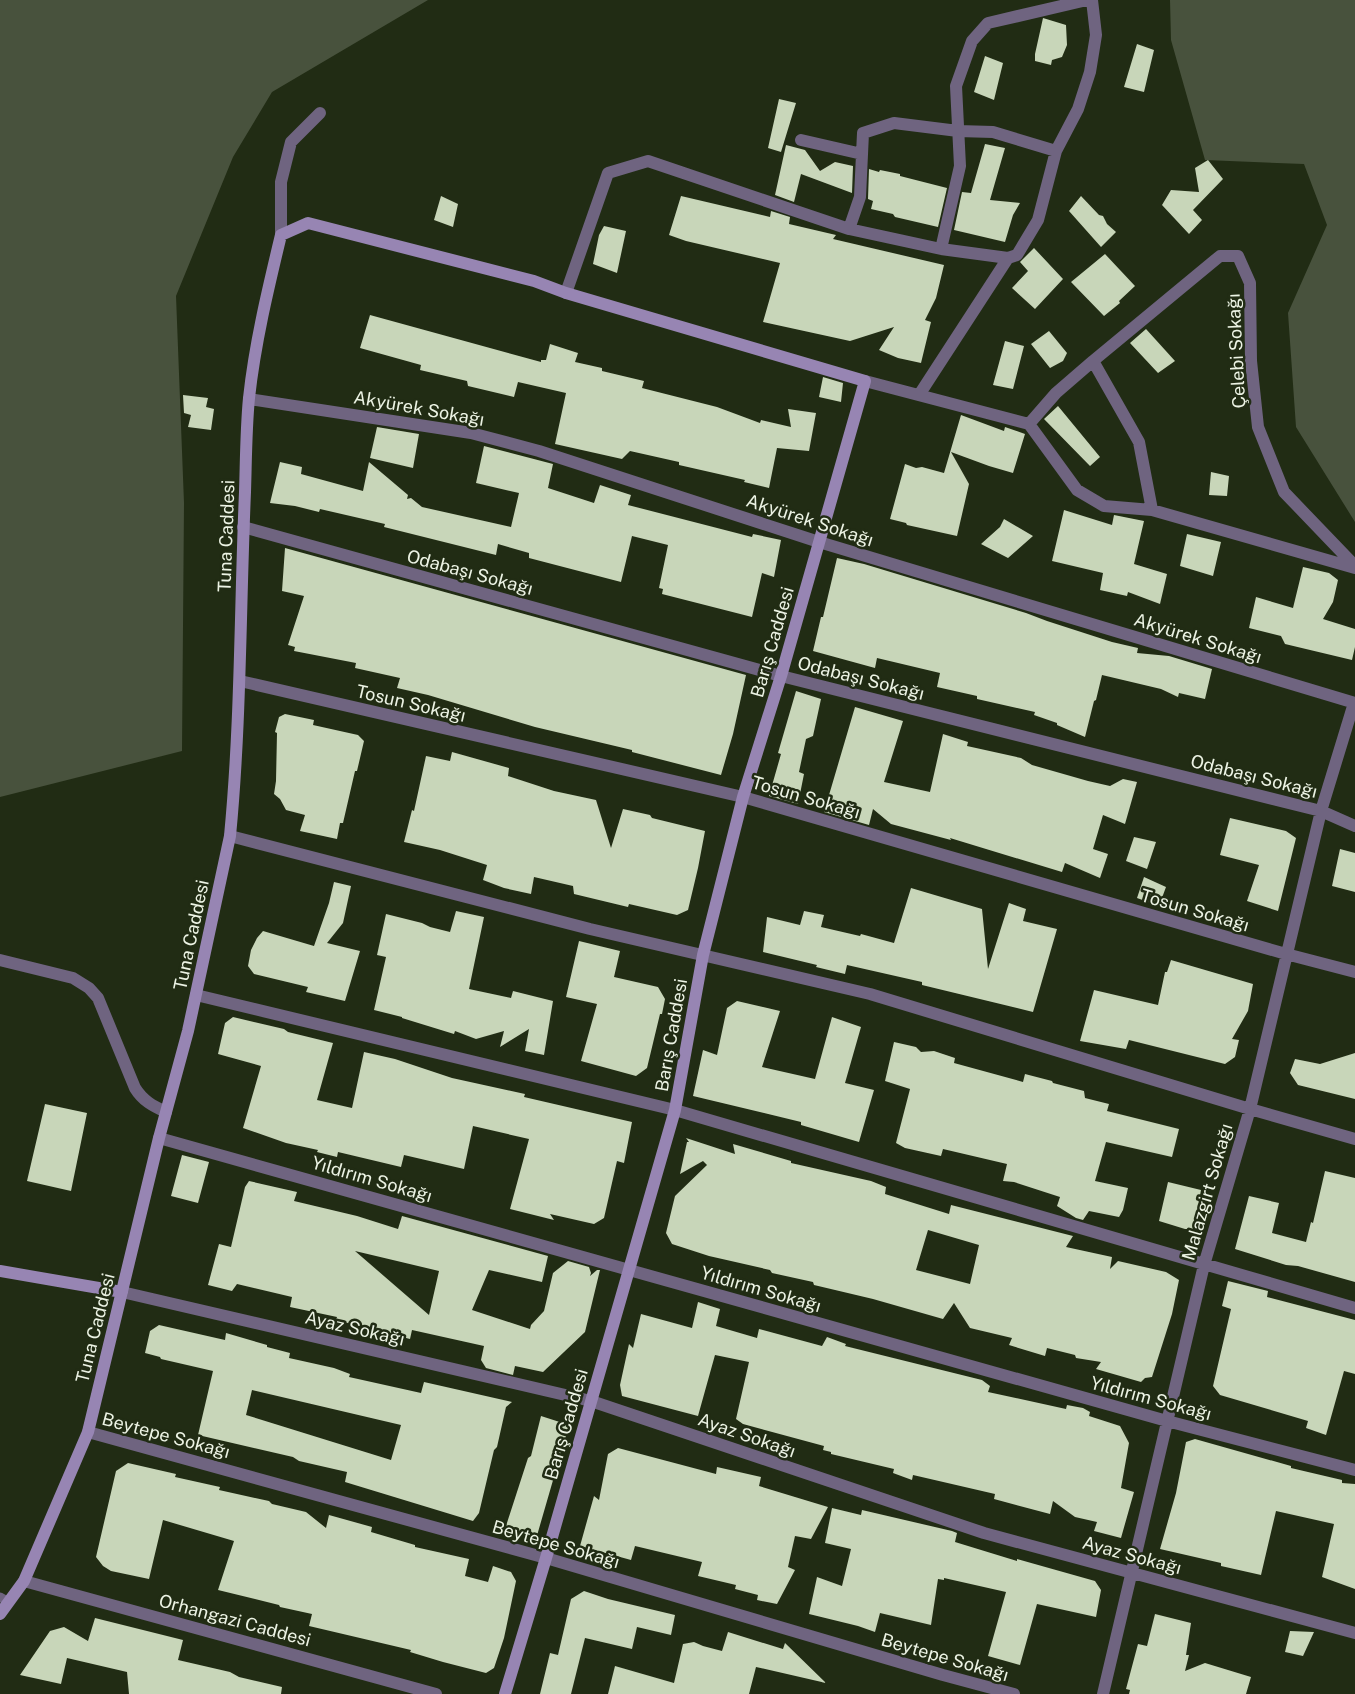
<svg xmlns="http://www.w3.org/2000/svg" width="1355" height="1694" font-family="'Public Sans',sans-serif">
<rect width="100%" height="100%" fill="#212c14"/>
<!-- green -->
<path fill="#48523d" d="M0,0H428L272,92L233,157L176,296L184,503L182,751L0,797Z
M1170,0H1355V522L1296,427L1288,313L1327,225L1304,164L1205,160L1171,40Z"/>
<!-- building -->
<path fill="#c8d6b9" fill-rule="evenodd" d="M1043,18L1066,25L1067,45L1062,57L1052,60L1051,65L1035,61V54Z
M1137,44L1154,50L1144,92L1124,87Z
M985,56L1003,63L994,100L974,92Z
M779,99L796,103L781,152L768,148Z
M985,144L1005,148L990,200L1020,203L1013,215L1005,242L954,230L962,192L971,193Z
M786,145L805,150L820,171L835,162L853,166L852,193L801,174L794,202L775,195Z
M1208,160L1223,179L1193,210L1202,220L1189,234L1162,205L1171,190L1199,192L1195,168Z
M869,169L879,172L880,170L900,174V176L947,188L938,227L895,217L893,214L871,209L873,201L868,199Z
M441,196L458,204L453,227L434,220Z
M681,196L770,217L771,211L790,217L789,224L836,235L833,239L944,265L936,298L925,320L931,322L921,363L898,358L879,350L894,327L850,341L763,322L780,263L686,241L669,235Z
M1081,196L1099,215L1103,216L1107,224L1116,232L1101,247L1069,211Z
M604,226L626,231L617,273L593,264L599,235Z
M1034,248L1063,279L1035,309L1012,288L1028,271L1020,262Z
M1105,254L1135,286L1119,301L1120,303L1104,316L1071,282Z
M370,315L541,362V360H546L550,344L578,353L575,362L602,368V371L644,381L642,388L717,407L760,423L761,420L791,427L788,409L816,413L809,451L777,448L769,488L744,482L745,480L679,465V462L630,451L622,459L555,444L566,393L518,382L514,397L468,386L467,381L420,370L421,365L360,348Z
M1146,329L1175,361L1158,373L1130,343Z
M1049,331L1067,353L1063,361L1050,368L1031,344Z
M1005,341L1024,346L1013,389L993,385Z
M823,377L843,383L841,402L819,397Z
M183,395L208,398L206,407L214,409L211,430L188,427L191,415L184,413Z
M1058,406L1100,457L1090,466L1044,419Z
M961,415L1004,431L1005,427L1025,434L1013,473L989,466L951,452L969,484L957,536L907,525L906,523L890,519L905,464L916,468L922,467L944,473Z
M377,427L419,434L413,468L370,458Z
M484,446L553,464L548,488L594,503L600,485L631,495L628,505L752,537L753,534L781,540L774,577L762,573L752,617L662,594L663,589L659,588L668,545L632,536L621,582L529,558V553L498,544L496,555L384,527L385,524L320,509L319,512L295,506L270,503L280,462L302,467L301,474L363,491L369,462L408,495L407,499L411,498L422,507L511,527L519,493L476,483Z
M1211,472L1229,476L1227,496L1209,495Z
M1064,510L1112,525L1114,515L1144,521L1134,564L1167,574L1160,604L1128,592L1127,596L1100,590L1103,573L1052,561Z
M1004,519L1033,536L1008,558L981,544L1000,527Z
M1187,534L1221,542L1213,576L1180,566Z
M285,548L746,675L733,734L721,775L632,752V750L535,727L428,695L397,688L400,678L355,668L356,663L294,651L295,647L288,645L304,596L282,591Z
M837,558L864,564L1026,613L1047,621L1112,642L1138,648L1137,653L1169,656L1212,669L1205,699L1179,693L1178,697L1161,689L1102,675L1096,700L1094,701L1085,737L1057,725V723L1034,715L1035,712L977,699V696L937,687L940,673L877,658L875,668L813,651L821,617H823Z
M1303,567L1329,573L1338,580L1333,602L1323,619L1355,629V647L1352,660L1285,644L1281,636L1249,628L1256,597L1293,608Z
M796,691L821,699L813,736L806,739L799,772L804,774L798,804L769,796L781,754L778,753Z
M855,707L903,721L884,782L930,792L943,734L968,742L967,746L1021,758L1032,765L1088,781L1110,786L1123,779L1137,782L1125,824L1103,815L1093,849L1108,854L1100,878L1065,863L1062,872L950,838L951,840L891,824L873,809L869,825L824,812Z
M285,714L314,720L313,725L358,735L364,741L357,771H355L343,823H340L337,839L300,831L305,815L286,810L280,799L274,794L276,781L277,733L275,732L279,717Z
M452,752L509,768L508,776L554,791L596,800L611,848L623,809L650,815L652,818L705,831L698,868L688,910L677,915L629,904L628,907L574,894L573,886L534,877L531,894L504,888L483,880L487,865L440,850L404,842L412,810L414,811L426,756L450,761Z
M1230,818L1286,831L1296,838L1278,911L1247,901L1259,865L1220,855Z
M1134,837L1156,842L1147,869L1126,861Z
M1340,849L1355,853V892L1332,886Z
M1144,877L1166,887L1159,906L1137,898Z
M334,882L351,886L343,923L327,943L360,951L345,1001L306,992L308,987L254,974L248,966L251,950L257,938L263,931L314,946L329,903Z
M911,888L982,909L988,969L1009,903L1026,909L1023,921L1057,929L1033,1012L922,985V982L847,965L845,974L816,967L817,965L763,952L767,917L800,925L804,911L824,915L821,927L860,936L861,934L894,943Z
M456,911L484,917L469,989L511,998L513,991L553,1001L544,1055L525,1051L529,1029L500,1047L504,1031L476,1039L455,1031L454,1034L402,1018V1017L374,1010L386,957L377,955L386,914L422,923L430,927L450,932Z
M579,941L620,951L614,977L658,987L665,999L662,1014H660L647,1068L636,1076L581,1061L597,1004L566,997Z
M1171,960L1253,984L1248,1011L1232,1039L1239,1040L1235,1057L1225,1064L1129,1040L1126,1049L1080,1041L1094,990L1158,1005L1165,972H1167Z
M737,1001L780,1011L762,1067L815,1079L832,1017L861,1027L845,1083L874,1090L859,1142L801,1125V1122L693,1096L703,1050L717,1055L727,1008Z
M233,1017L284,1029L288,1032L333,1043L317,1100L352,1108L364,1052L395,1059L452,1078L525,1094L524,1097L632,1122L624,1163L617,1161L604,1218L594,1224L550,1214L554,1220L510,1209L529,1139L473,1126L464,1169L404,1155L401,1167L338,1152L337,1157L317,1152L318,1150L286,1143L243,1128L261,1066L218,1054L225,1023Z
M894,1042L916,1047L921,1052L934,1051L955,1058L954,1063L1023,1082L1025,1074L1052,1081L1053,1083L1084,1091L1085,1098L1109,1104L1107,1111L1179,1129L1172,1157L1106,1142L1095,1181L1128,1188L1123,1210L1119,1217L1089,1211L1083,1220L1076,1218L1057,1206L1060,1197L1014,1182L1003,1181L1007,1164L943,1149L941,1156L905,1148L896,1143L910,1089L885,1081Z
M1355,1053V1099L1298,1085L1290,1073L1295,1059L1320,1064Z
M45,1104L87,1113L71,1191L27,1181Z
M686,1138L735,1154L733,1144L791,1161V1163L871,1181L886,1187L885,1194L949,1214L951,1205L1073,1236L1066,1247L1112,1257L1110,1269L1118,1261L1166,1272L1179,1280L1172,1314L1152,1377L1145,1378L1141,1382L1096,1369L1101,1362L1076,1358L1075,1355L1047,1348L1045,1356L1009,1345L1012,1338L970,1328L954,1303L943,1319L873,1299L814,1285L813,1282L772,1273L770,1270L709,1256L672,1244L666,1233L675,1196L707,1165L703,1161L680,1174L687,1142H689ZM928,1230L979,1245L970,1284L916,1270Z
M182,1155L209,1162L198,1203L171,1196Z
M1325,1171L1355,1178V1282L1298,1266L1286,1265L1235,1249L1249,1196L1279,1203L1272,1233L1306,1242L1311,1222L1313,1223Z
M249,1181L297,1192L294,1201L357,1216L398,1229L402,1216L548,1256L542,1282L489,1270L472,1310L530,1329L531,1325L544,1311L553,1273L568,1261L589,1267L591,1273L590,1276L597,1270H600L585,1332L543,1372L515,1366L513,1375L486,1368L481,1360L484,1346L412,1330L410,1339L336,1320L337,1317L290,1307L292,1297L237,1284L232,1291L208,1285L219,1244L231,1247L245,1187ZM355,1251L439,1271L429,1315Z
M1168,1182L1201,1190L1194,1229H1185L1159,1221Z
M1228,1281L1268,1291L1267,1297L1355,1320V1374L1344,1371L1326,1435L1306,1428L1308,1421L1220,1395L1213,1386L1231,1309L1222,1306Z
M698,1302L720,1309L716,1326L757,1338L759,1329L822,1346L827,1337L846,1344L845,1346L982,1380L990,1386L988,1392L1066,1409L1067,1405L1083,1408L1090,1412L1089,1416L1120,1426L1129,1443L1121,1488L1134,1492L1121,1538L1094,1531L1097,1522L1075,1517L1053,1501L1050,1514L994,1499L995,1494L913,1475L912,1480L893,1473L894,1469L831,1454V1452L823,1450L824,1446L743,1424L736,1419L749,1362L715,1355L698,1416L622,1396L620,1385L629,1344L633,1348L641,1314L692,1328Z
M159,1325L225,1340L226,1333L267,1345V1347L290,1353L289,1358L334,1368L350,1374L349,1377L421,1393L424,1382L512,1402L506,1407L497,1447L494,1450L479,1513L473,1521L345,1482L347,1472L299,1461L293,1457L198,1435L213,1371L161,1359L160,1357L145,1353L150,1331ZM252,1390L401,1425L391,1460L246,1415Z
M541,1416L569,1425L536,1539L505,1529L528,1458L531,1456Z
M1195,1439L1291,1466V1468L1342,1480V1483L1355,1484V1589L1322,1577L1334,1524L1276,1511L1261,1575L1221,1566V1563L1160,1549L1176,1493L1186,1442Z
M618,1448L716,1474L717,1467L761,1477L759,1486L828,1507L811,1539L795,1536L788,1567L795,1570L777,1604L757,1600L758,1595L735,1589L736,1585L698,1576L702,1562L635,1546L631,1560L580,1546L594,1496L599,1500L608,1454Z
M128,1463L176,1474L175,1477L220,1487L219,1490L269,1501L272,1504L306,1512L326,1528L329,1515L372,1527L371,1532L415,1545V1547L469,1559L465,1576L488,1582L493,1566L511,1572L516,1581L504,1638L494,1668L486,1673L443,1662L410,1652L411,1650L309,1626L312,1614L280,1607L279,1605L218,1590L234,1541L163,1520L149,1579L111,1571L103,1566L96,1557L116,1471Z
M832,1508L861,1515L862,1510L952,1531L957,1533L955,1542L1017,1561V1559L1095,1581L1101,1590L1096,1617L1037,1604L1020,1665L988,1656L1006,1592L944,1578V1580L938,1579L931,1625L880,1613L875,1632L858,1626L809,1614L817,1577L842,1586L851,1549L825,1543Z
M584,1591L608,1599L675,1615L671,1635L637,1627L632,1649L585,1638L571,1694H540L550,1653L558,1655L571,1599Z
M1155,1614L1191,1623L1186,1655H1189L1185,1671L1205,1663L1251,1677L1246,1694H1129L1130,1690L1126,1689L1138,1644L1147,1646Z
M95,1618L183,1640L178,1660L230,1672L239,1677L282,1687L281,1694H129L127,1672L67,1658L61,1684L20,1675L50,1631L64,1627L88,1641Z
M1290,1631L1314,1632L1303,1656L1285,1652Z
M728,1632L783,1649L785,1643L826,1683L756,1667L749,1694H608L615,1666L674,1683L683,1644L694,1642L703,1646L722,1651Z"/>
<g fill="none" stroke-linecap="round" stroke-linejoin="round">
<!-- lane -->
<path stroke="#6f6480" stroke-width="9" d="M0,1597L9,1602"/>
<!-- street -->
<path stroke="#6f6480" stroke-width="12" d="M801,140L862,154
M849,229L860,197L863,133L894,123L958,131L993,132L1056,151
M281,235V182L291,142L320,113
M941,249L960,166L956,86L972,41L988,23L1087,0
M566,293L608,173L648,161L849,229L941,249L1008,258
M1093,361L1139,442L1152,510
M865,381L1029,424L1056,393L1093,361L1220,256H1238L1250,283L1251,361L1258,427L1284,492L1355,566
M919,395L1008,258L1017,255L1038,220L1056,151L1078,109L1090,72L1096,35L1092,0
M249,399L471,433L539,451L819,542L1355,703
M1029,424L1077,490L1104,506L1152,510L1355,568
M243,527L781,676L1321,811L1355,826
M240,681L743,797L1286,954L1355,972
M230,836L590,929L870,994L1250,1109L1355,1139
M0,960L73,978L89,988L98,998L135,1088C143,1101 153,1106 166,1112
M196,995L675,1110L1355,1308
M159,1138L1167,1421L1355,1470
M122,1292L591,1401L984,1533L1355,1633
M88,1432L546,1558L943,1675L1014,1694
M24,1581L436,1694
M1103,1694L1204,1265L1250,1109L1321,811L1354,703"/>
<!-- secondary -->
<path stroke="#9785b3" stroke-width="12" d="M0,1271L122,1292
M0,1614L24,1581L88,1432L159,1138L188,1031L230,836C241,722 240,607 245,492C246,461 246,429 249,398C255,343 268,289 281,235L308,223L534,281L566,293L865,381L781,676L743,797L703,955L675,1110L546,1558L505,1694"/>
</g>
<g text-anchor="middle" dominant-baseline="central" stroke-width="5" stroke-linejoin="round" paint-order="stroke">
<!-- street labels -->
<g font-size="18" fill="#ecf3e4" stroke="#212c14">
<text transform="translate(1236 351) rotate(-93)">Çelebi Sokağı</text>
<text transform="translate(419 408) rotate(10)">Akyürek Sokağı</text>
<text transform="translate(810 520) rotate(18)">Akyürek Sokağı</text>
<text transform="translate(226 536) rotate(-88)">Tuna Caddesi</text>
<text transform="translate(470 572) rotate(15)">Odabaşı Sokağı</text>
<text transform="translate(1198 638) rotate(17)">Akyürek Sokağı</text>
<text transform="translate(772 642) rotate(-74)">Barış Caddesi</text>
<text transform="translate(861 678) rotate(14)">Odabaşı Sokağı</text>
<text transform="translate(411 703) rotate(13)">Tosun Sokağı</text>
<text transform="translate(1254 776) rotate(14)">Odabaşı Sokağı</text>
<text transform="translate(806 797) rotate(16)">Tosun Sokağı</text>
<text transform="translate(1195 910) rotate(16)">Tosun Sokağı</text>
<text transform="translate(191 935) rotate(-78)">Tuna Caddesi</text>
<text transform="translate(671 1035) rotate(-80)">Barış Caddesi</text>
<text transform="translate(372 1179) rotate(16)">Yıldırım Sokağı</text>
<text transform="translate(1207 1192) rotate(-74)">Malazgirt Sokağı</text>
<text transform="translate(761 1289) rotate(16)">Yıldırım Sokağı</text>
<text transform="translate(95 1328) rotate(-76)">Tuna Caddesi</text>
<text transform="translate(355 1328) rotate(13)">Ayaz Sokağı</text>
<text transform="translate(1151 1398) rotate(15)">Yıldırım Sokağı</text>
<text transform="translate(566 1424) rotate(-74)">Barış Caddesi</text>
<text transform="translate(166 1435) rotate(15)">Beytepe Sokağı</text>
<text transform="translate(747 1435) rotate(19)">Ayaz Sokağı</text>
<text transform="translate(556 1544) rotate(16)">Beytepe Sokağı</text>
<text transform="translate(1132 1555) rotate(15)">Ayaz Sokağı</text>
<text transform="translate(235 1620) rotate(15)">Orhangazi Caddesi</text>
<text transform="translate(945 1657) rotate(16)">Beytepe Sokağı</text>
</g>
</g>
</svg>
